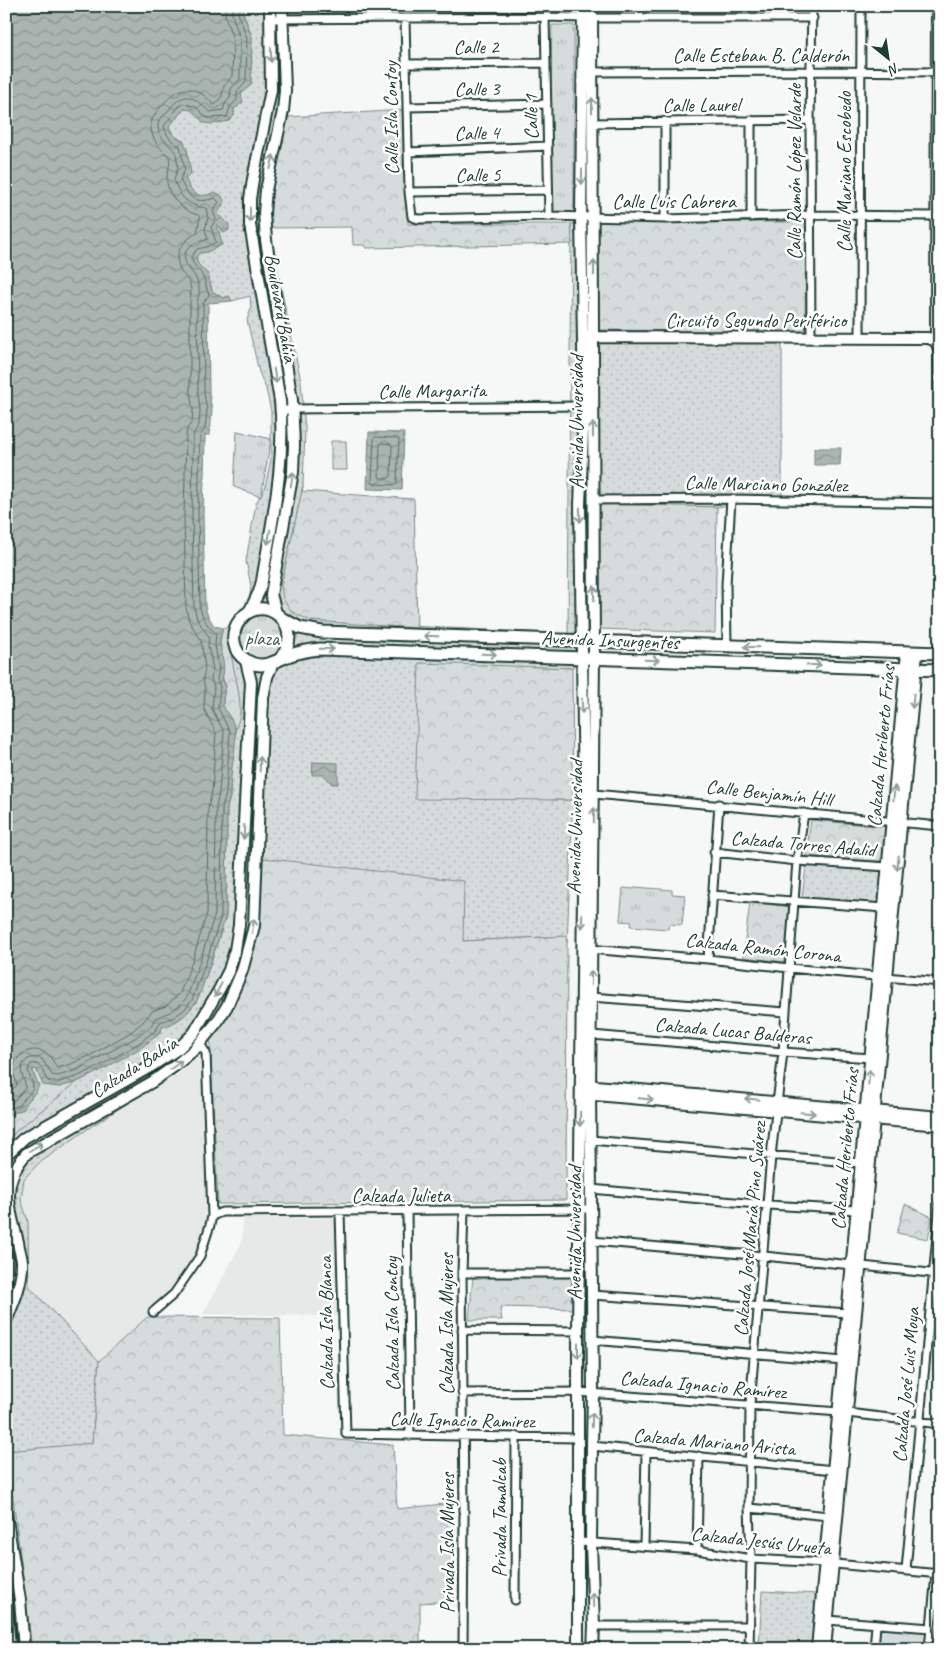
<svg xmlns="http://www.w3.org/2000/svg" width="946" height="1655" font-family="Caveat,sans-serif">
<defs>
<pattern id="grass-dots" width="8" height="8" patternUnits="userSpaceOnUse" patternTransform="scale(1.25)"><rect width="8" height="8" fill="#d6dcdb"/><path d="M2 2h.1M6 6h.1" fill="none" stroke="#b7bebd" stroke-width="1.8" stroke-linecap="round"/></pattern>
<pattern id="forest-crowns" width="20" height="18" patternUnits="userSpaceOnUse" patternTransform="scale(1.25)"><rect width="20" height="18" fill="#d6dcdb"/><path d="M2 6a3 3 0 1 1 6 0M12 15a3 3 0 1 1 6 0" fill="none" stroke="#b7bebd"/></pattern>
<pattern id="park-tufts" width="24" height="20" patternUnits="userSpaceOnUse" patternTransform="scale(1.25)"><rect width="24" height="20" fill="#d6dcdb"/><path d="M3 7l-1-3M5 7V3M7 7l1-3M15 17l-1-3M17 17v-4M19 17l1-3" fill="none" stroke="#b7bebd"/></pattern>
<pattern id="water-waves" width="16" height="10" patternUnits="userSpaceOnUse" patternTransform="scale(1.25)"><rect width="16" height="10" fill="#aab5b1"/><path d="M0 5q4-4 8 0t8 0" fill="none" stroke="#8a9491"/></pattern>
</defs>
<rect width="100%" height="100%" fill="#f6f7f7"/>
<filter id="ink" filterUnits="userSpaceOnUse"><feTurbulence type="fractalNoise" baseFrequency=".02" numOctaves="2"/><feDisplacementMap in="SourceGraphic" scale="10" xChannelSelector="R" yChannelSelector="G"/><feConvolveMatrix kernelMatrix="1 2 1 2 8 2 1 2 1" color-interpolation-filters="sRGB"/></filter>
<g filter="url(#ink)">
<!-- built -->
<path fill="#e6e9e8" d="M201,1054L204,1055L206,1203L205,1223L200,1252L172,1293L99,1361L29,1286L30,1253L18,1198L24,1175L84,1130L180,1073Z
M243,1218H335L339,1316L203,1314L242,1242Z"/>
<!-- grass -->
<path fill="url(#grass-dots)" stroke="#7a8c88" d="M246,6H284L288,90L287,117L282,134L268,228L301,381L305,429L303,486L281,586L311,621L568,634L571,224L596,222V330L782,332V497L717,507L599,504V629L572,668L419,664L552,800H573L567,943V936L462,941L464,882L259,908L256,942L240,991L210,1036L171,1075L89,1128L38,1164L24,1179L21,1200L28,1221L29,1286L99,1361L92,1444L7,1451L32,1649H6V1142L17,1130L77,1082L142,1047L160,1033L163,1026L170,1025L196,1003L211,963L226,916L227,808L231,794L230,778L235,731L240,714L239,697L230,653V635L243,613L250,595L251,586L246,561L256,503L265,488L271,459V411L266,389L259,372L247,320L251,309L250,296L232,301L229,296L223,298L212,291L208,274L198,264L196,257L200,253L207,252L217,224H229L224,221L205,197C192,195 190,188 185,178L191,174L187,160L188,151L172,133L169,126L184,109L192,110L204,123L234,116V109L241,95L252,37L243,12Z
M807,859L886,869L883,904L802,898Z
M762,1591L818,1594L814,1649H759Z"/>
<!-- forest -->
<path fill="url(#forest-crowns)" stroke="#7a8c88" d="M284,6H570V11L284,14Z
M405,110L408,224H571L572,244L366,248L365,245H353L352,227L268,228L270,193L287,117Z
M596,222H806L805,332L596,330Z
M303,486L302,491L414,499L417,628L311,621L292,612L283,599L281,586Z
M599,504L717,507L715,633L599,629Z
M232,624C225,654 241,682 240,712C240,718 237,725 235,731C228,709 218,712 226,686C218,672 218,644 223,628H227Z
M419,663L572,668L573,800L415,799Z
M811,820L888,827L886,862L806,856Z
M263,858L464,881L463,941L567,936L566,1200L218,1204L210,1036L240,991L248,969L256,942Z
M750,902L791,907L784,962L743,957Z
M33,1069H36L59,1087L77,1082L17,1130L6,1142V1116L24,1109C27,1099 36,1095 38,1085L33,1073Z
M905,1204L932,1217L928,1239L897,1233Z
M473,1276H578L575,1309L500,1307L502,1320H469Z
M147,1317L280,1318L283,1435L393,1445L397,1509L453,1503L454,1601L420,1603V1648L32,1649L7,1451L92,1443L99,1361Z"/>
<!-- park -->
<path fill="url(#park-tufts)" stroke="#7a8c88" d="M552,25H574V213L552,214L550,119Z
M237,431L271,439L261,497L234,487Z
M331,441H346L347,470H331Z
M240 637a22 22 0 1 1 44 0a22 22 0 1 1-44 0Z
M635,887L672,890V894L685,895L682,925L669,924L668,929L631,926L632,922L620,921L623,888L634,889Z
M880,1625L927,1629L926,1649H878Z"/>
<!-- water -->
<path fill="url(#water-waves)" stroke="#72857f" d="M6,6H246L243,12L252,37L251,85L241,94L243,102L234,109V116L229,121L213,124L204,123L192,110L184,109L169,126C172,134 176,138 184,141C188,152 189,163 191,174L185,178C193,194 196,200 215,192L221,195L225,202L218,213L229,224V230L224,233L217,224L216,228L219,231L222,245L207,252L200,253L196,257L198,264L208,274L212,291L223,298L229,296L232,301L208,303L209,393L212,410L210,435H205L203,516L205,606L207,614L214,626L223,628C221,634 219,639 220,645C222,658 226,666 222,679L226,686C217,715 231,709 235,730C237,745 232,762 231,777C230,788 230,797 227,808L226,916L200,994C193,1010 180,1023 163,1026L160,1033L142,1047L100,1071L77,1082L59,1087L43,1085L36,1069H33V1073L39,1085C36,1095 27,1099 24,1109L6,1116Z
M369,432L404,433L402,490L367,489Z
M814,448H841L840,465H814Z
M313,762L338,763V784H332L324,775H312Z"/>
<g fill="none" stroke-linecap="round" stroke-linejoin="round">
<!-- shore -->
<path stroke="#576d66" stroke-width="1" d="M376,437L397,438L399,439L397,482L395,485L374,484L372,482L374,439Z
M382,443L390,444L392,446L391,476L389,478H380L379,476L380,446Z
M6,1096L17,1085C15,1079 13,1073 14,1066C17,1052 34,1046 46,1053C52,1056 53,1063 57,1068L71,1064L91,1055L131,1032L144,1021L152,1011L166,1006L180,993L193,959L207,913L208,808L212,792L216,733L204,709L205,689L203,679L205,668L201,640L189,621L186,608L184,516L186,436L187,429L192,422L193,410L190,393V304C190,296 192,292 190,284C189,279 184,276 181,272C172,254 182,241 197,233L200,217L198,215C182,211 165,194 167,176C168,169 171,164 169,157C168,155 165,153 164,152C157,145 152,138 151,128C150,120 155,114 160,108C171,94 184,82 202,94C207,97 210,102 214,105L216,104L222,96L224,86L232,76L233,40L225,15V6
M6,1105L14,1101L26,1087C25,1083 23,1079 22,1075C19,1062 30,1054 42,1059L52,1075L58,1076L74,1071L135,1038L151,1026L155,1018L170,1012L181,1004L187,997L200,961L215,914L216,808L219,792L224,732L212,709L214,688L211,678L213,669L208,646L209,637L197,619L194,607L192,516L193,436L195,431L199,425L200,410L198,393L197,304C199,292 201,294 197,281C194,270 173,259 193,244C197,241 203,241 208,239L205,229L208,218L206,208C187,205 180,198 174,179L178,168L176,153C170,144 160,140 158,128C157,121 162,117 167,112C185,89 191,95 210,112L223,110L225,104L230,98L231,89L240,79V39L232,14L233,6
M6,1111L19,1105C22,1099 34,1092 33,1086C33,1080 28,1076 28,1070L31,1064C43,1062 42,1073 48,1081L59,1082L76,1077L98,1067L139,1043L156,1030L160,1022L174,1017L185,1009L192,1000L206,962L221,916L222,808L226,793L230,732L218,708L220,687L217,679L219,670L215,645L216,633C207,627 202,617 200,607L198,516L200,436L205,429L207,410L204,393L203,303L209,295C206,289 206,281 202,275C198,268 194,267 191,258L197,249L206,247L216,242L211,227L216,219L213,211L219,202L215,198C194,205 188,197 180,179L185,170L180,146C171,142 166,135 164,126L179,106L183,104L195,106L207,118L227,117L230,107L237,100V92L246,82L247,38L238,13L241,6"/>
<!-- street casing -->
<g stroke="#1f3d34" stroke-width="11">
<path id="street" d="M640,6V18
M545,17L549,216
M405,18L409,192L412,217L418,219L549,216L665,219L811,215L937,216
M592,18H813
M270,19L545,17L583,18
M406,64L546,63
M588,72L810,71L939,72
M407,107L547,104
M751,120V217
M592,123L810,120
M408,152L548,146
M409,192L548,190
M665,219V121
M811,338L810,120L812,6
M860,338L861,6
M281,411L293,409L584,406
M593,500L731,499L940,503
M727,646L726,585L731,499
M594,794L940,826
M714,852L797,861L888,867
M712,895L884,908
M589,949L708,959L789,968L940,982
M708,959L719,804
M591,997L786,1012
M592,1035L783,1052L871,1058
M590,1140L861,1163
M591,1189L768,1205L857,1210
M407,1211L410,1436
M340,1212L346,1434L578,1438
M212,1216L222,1212L591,1209
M592,1241L764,1256L940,1274
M462,1273H579
M592,1295L848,1313
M153,1312L174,1294L200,1256L210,1225L212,1216L206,1053L200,1044
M462,1330L578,1331
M592,1340L843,1361
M462,1393L577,1392L839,1412L940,1424
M592,1446L834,1470
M749,1508L829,1516
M579,1542L697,1550L751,1559L825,1563L940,1574
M644,1546L646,1452
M697,1550L699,1456
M906,1570L940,1203
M515,1600L516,1436
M827,1620L931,1628
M594,1626H748
M463,1649L464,1515L462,1273L464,1211
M749,1649L751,1559L749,1508L750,1405L771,1156L783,1052L797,861L804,813
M874,1649L876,1625
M929,1649L936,1574"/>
</g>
<!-- secondary casing -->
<g stroke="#1f3d34" stroke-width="14">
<path id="secondary" d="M592,6L594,658L590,1094L593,1393L592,1446L591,1543L594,1626L593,1649
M937,6L936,342L940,351V390
M587,337L928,338L940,342
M249,612L259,592L262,581C272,520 286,463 280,401L250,225V199L253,179L271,90L270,6
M276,613L271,594L272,589L293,472L294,445L292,400L266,240L264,213L266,190L283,111L285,90L282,6
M585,1085L940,1117
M584,1094L940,1125
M6,1155L24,1138L150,1067L179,1048L194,1033L220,988L229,970L235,950L239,925L251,682L246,661
M6,1254L8,1262L6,1281
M6,1321C14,1302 23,1282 22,1261C21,1255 19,1249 18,1242C9,1207 0,1182 27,1153L152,1082L176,1065L195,1049L217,1022L227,1006L242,971L254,926L263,698L267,677L273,663
M6,1514L20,1600L24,1649
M6,1598L10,1649
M578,1649V1331L584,805L580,505L584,406L581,217L583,6
M817,1649L907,652
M825,1649L917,653"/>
</g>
<!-- primary casing -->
<g stroke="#1f3d34" stroke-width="15">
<path id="primary" d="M283,619L300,628L322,632L940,653
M280,659C308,626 263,590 240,620C235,626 233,634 234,642C237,658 253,668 268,664C276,662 282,658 290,655C300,652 309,650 320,649L940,670"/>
</g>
<!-- street -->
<use href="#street" stroke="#fff" stroke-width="7"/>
<!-- secondary -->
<use href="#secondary" stroke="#fff" stroke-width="10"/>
<!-- primary -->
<use href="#primary" stroke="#fff" stroke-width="11"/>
</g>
<!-- one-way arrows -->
<defs><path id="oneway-shaft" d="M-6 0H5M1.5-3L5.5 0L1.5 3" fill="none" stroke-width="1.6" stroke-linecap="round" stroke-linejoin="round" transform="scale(1.25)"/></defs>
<g stroke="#8f9e9a">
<use href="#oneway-shaft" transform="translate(271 55) rotate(89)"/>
<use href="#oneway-shaft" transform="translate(592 105) rotate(-90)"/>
<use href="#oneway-shaft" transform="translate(272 162) rotate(-77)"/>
<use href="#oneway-shaft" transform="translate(582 177) rotate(90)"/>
<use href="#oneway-shaft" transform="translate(250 215) rotate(90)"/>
<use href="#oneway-shaft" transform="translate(594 268) rotate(-90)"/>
<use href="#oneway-shaft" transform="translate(275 376) rotate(80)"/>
<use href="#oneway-shaft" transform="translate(593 430) rotate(-90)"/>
<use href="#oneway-shaft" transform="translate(292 479) rotate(-81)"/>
<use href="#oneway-shaft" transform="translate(580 515) rotate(89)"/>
<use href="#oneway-shaft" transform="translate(269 537) rotate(100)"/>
<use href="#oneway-shaft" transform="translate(594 593) rotate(-91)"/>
<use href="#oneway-shaft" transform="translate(431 636) rotate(-178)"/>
<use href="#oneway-shaft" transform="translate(751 647) rotate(-178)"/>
<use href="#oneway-shaft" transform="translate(327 649) rotate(1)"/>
<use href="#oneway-shaft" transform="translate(489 654) rotate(2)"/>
<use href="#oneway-shaft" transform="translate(652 660) rotate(2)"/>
<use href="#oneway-shaft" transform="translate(814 665) rotate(2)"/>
<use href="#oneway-shaft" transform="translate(913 701) rotate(95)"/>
<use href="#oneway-shaft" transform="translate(582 706) rotate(89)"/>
<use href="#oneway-shaft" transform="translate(260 764) rotate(-88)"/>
<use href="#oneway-shaft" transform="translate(894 793) rotate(-85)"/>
<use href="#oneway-shaft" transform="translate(594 815) rotate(-89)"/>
<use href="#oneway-shaft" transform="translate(244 832) rotate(93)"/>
<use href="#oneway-shaft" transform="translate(898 863) rotate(95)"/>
<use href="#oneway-shaft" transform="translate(582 921) rotate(91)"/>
<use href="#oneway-shaft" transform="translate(253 926) rotate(-82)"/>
<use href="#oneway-shaft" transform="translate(591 978) rotate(-89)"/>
<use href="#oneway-shaft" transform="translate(218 990) rotate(118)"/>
<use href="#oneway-shaft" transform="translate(176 1065) rotate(-37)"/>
<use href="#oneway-shaft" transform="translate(869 1077) rotate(-85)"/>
<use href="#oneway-shaft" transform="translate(646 1099) rotate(5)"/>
<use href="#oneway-shaft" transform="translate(752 1099) rotate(-175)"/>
<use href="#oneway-shaft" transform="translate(808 1113) rotate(5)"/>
<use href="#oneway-shaft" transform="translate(580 1119) rotate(91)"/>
<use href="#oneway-shaft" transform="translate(36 1147) rotate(-30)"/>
<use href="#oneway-shaft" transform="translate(578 1351) rotate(90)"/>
<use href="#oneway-shaft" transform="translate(592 1420) rotate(-88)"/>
<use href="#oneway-shaft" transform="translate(593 1600) rotate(-92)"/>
</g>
</g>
<g text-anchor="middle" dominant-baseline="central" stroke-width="5" stroke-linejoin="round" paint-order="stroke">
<!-- street labels -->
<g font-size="20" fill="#1f3d34" stroke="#fff">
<text transform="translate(476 47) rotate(-1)">Calle 2</text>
<text x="761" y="55">Calle Esteban B. Calderón</text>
<text transform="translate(477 89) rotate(-1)">Calle 3</text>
<text transform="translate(701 105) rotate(-1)">Calle Laurel</text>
<text transform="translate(531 117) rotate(-91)">Calle 1</text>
<text transform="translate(391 118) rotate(-91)">Calle Isla Contoy</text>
<text transform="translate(477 133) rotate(-2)">Calle 4</text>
<text transform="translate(794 172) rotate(-90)">Calle Ramón López Velarde</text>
<text transform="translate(844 172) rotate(-90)">Calle Mariano Escobedo</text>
<text transform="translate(478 175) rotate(-1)">Calle 5</text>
<text x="674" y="201">Calle Luis Cabrera</text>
<text transform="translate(281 308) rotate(80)">Boulevard Bahía</text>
<text x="756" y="320">Circuito Segundo Periférico</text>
<text transform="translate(432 391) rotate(-1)">Calle Margarita</text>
<text transform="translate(576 422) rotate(-90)">Avenida Universidad</text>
<text transform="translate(766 484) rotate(1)">Calle Marciano González</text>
<text transform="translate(610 640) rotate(2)">Avenida Insurgentes</text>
<text transform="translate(881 746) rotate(-85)">Calzada Heriberto Frías</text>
<text transform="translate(769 793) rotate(6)">Calle Benjamín Hill</text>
<text transform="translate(575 827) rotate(-89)">Avenida Universidad</text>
<text transform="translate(803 844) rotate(5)">Calzada Torres Adalid</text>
<text transform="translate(763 948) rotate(6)">Calzada Ramón Corona</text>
<text transform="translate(733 1031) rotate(5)">Calzada Lucas Balderas</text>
<text transform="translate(134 1067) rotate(-32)">Calzada Bahía</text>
<text transform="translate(845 1149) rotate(-85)">Calzada Heriberto Frías</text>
<text x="401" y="1195">Calzada Julieta</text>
<text transform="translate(750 1229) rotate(-85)">Calzada José María Pino Suárez</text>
<text transform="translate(574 1233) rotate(-90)">Avenida Universidad</text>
<text transform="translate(326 1323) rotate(-91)">Calzada Isla Blanca</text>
<text transform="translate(392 1324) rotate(-91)">Calzada Isla Contoy</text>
<text transform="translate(446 1324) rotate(-90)">Calzada Isla Mujeres</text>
<text transform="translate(703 1385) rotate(5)">Calzada Ignacio Ramírez</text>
<text transform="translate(906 1385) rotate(-85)">Calzada José Luis Moya</text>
<text transform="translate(462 1420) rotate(1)">Calle Ignacio Ramirez</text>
<text transform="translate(714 1442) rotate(5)">Calzada Mariano Arista</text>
<text transform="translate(499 1518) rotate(-90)">Privada Tamalcab</text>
<text transform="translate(761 1541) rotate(6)">Calzada Jesús Urueta</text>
<text transform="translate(447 1543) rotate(-90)">Privada Isla Mujeres</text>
</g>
<!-- park labels -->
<g font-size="20" fill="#445d55" stroke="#fff">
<text x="262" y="638">plaza</text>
</g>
</g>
<!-- margin -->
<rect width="946" height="1655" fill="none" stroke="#fff" stroke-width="25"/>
<rect x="12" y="12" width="921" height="1630" fill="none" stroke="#1f3d34" stroke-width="2" filter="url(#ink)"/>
<!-- north arrow -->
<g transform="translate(888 58) rotate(150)" stroke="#ffffff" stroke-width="4" paint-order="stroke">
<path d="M0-4L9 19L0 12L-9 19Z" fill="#1f3d34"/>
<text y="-8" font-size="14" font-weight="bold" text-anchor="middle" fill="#1f3d34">N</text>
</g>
</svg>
